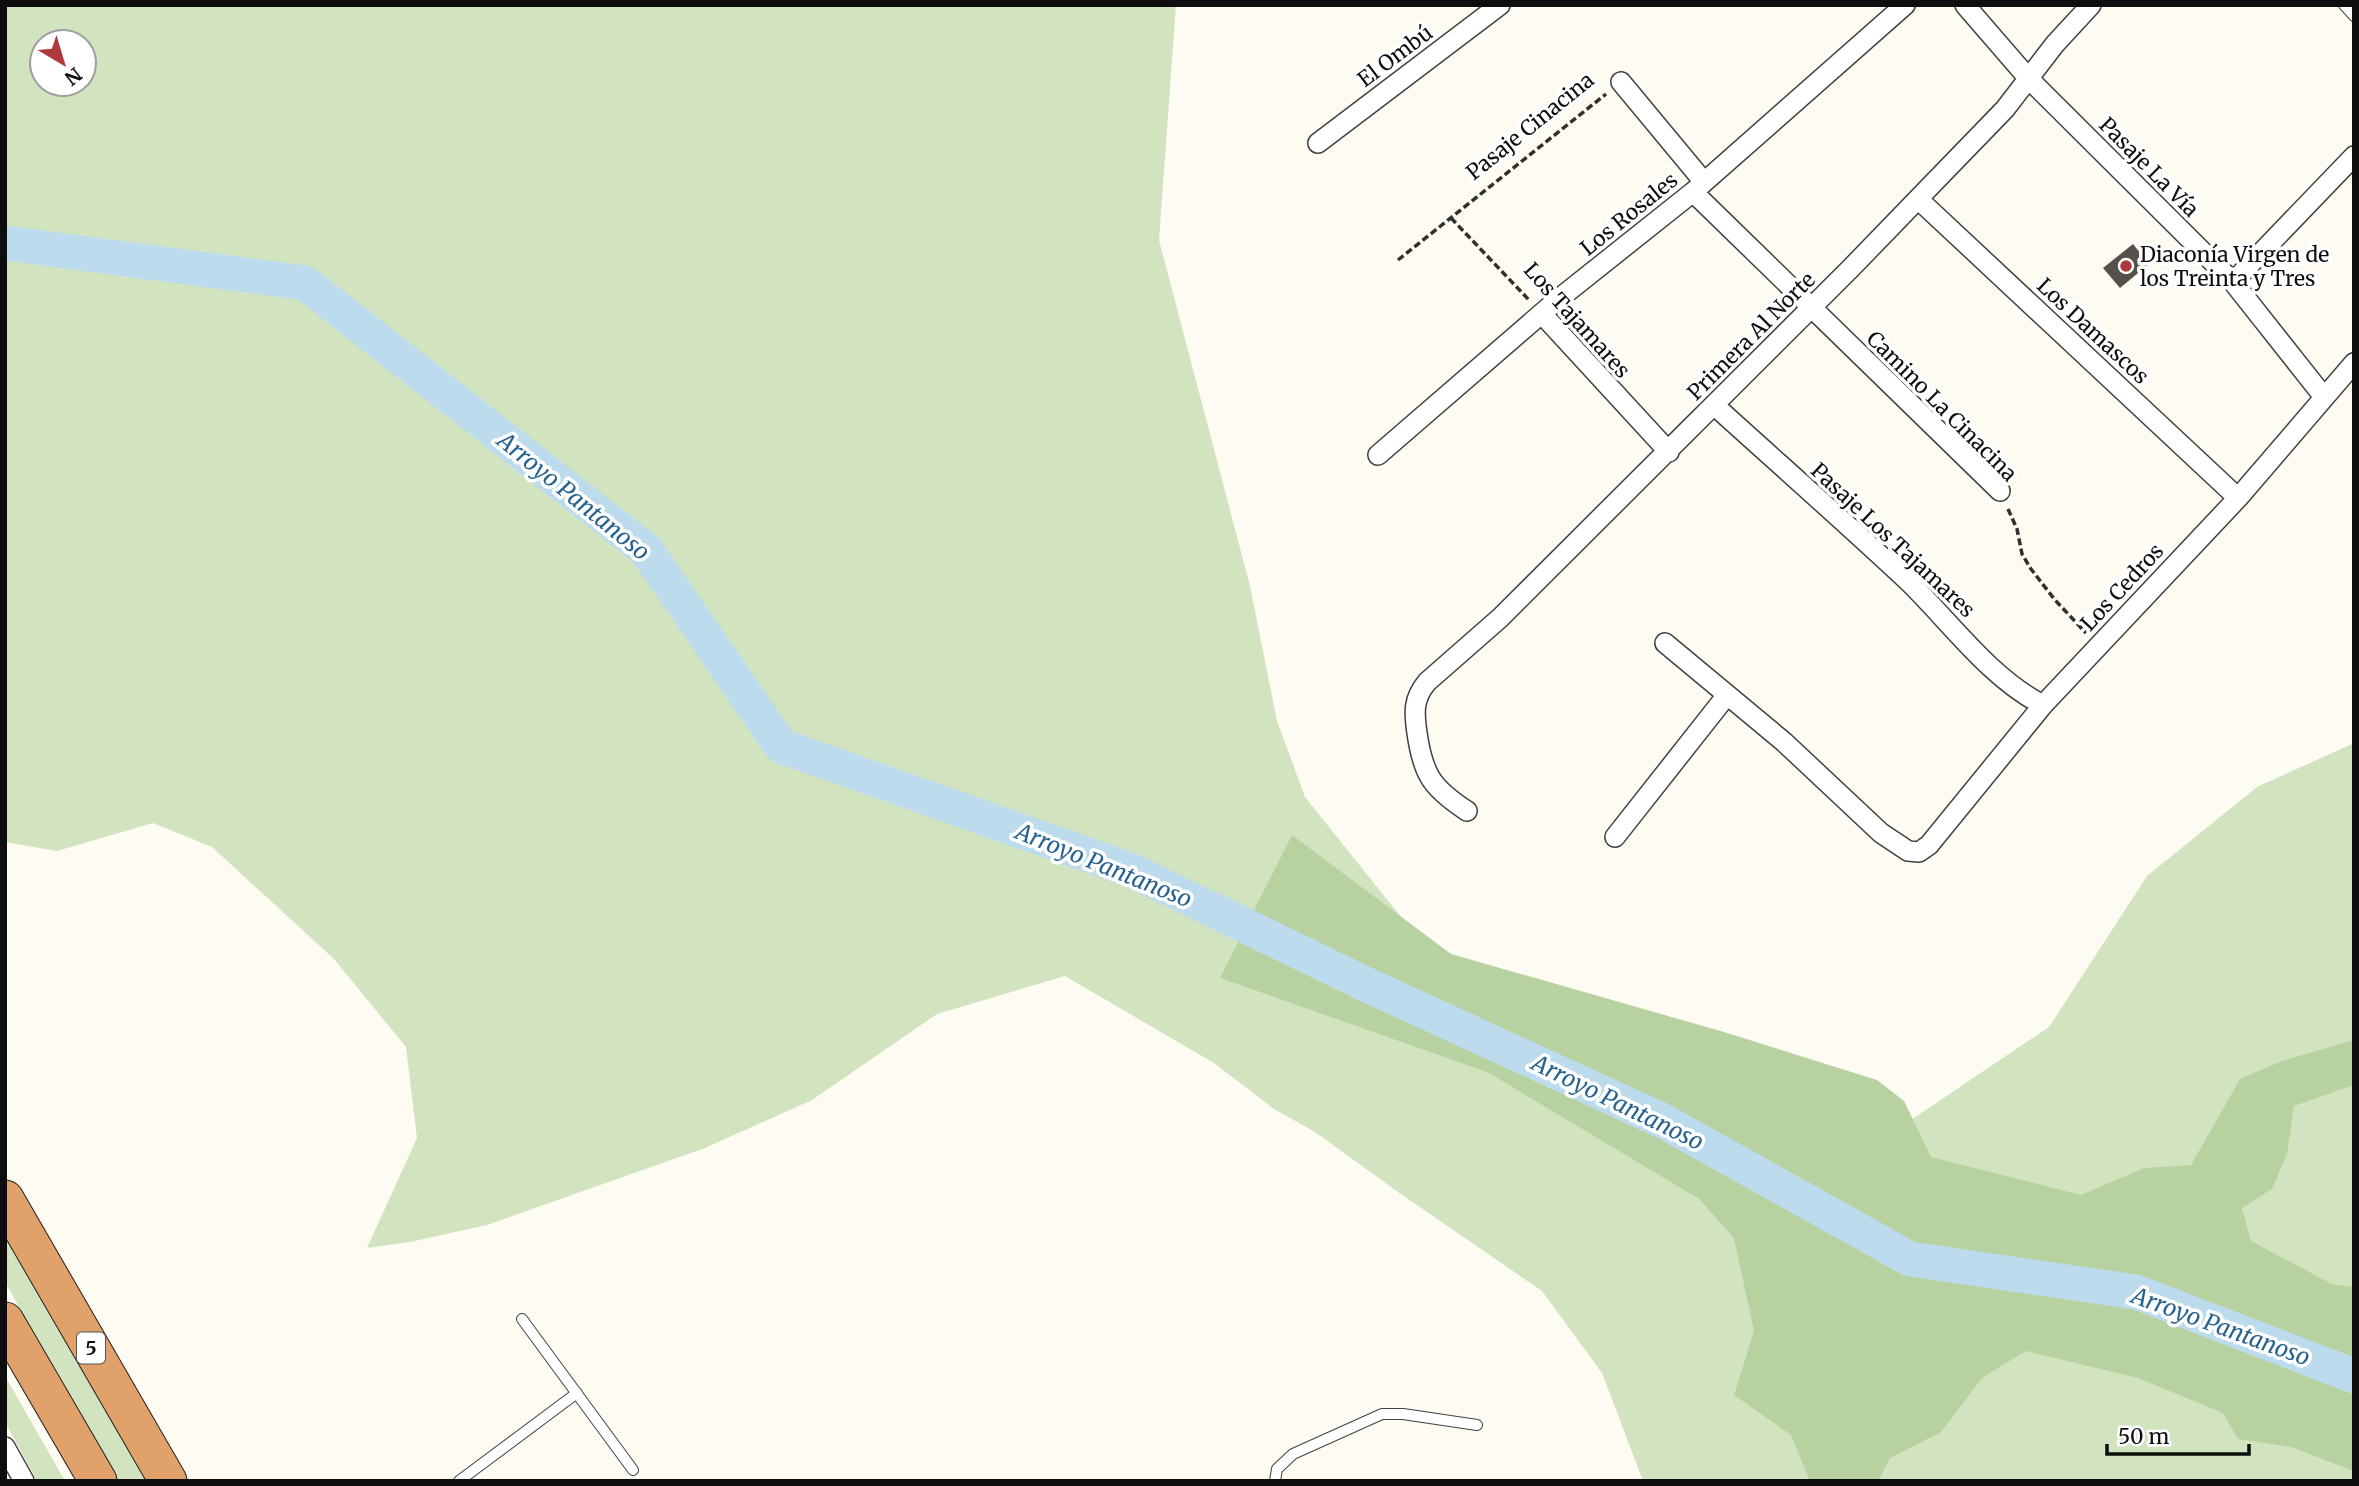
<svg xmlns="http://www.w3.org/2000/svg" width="2359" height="1486" font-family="Merriweather,serif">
<rect width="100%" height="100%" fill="#fdfbf2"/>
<!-- green -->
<path fill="#d2e4bf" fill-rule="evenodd" d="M5,5H1176L1159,240L1250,586L1277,721L1305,797L1449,977L1905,1124L2049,1027L2147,876L2257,787L2354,743V1481H1643L1602,1373L1542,1291L1398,1192L1315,1132L1274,1109L1214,1063L1065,976L937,1014L812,1100L705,1148L487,1225L410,1242L367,1248L417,1138L406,1047L334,959L212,847L153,823L57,851L5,842ZM42,42H84V84H42Z
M5,1232L42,1301L148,1481H117L5,1282Z
M5,1376L65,1481H37L5,1422Z"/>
<!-- forest -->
<path fill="#b7d2a0" d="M1292,835L1451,954L1724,1032L1877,1080L1904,1101L1931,1157L2081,1195L2144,1168L2191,1165L2240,1079L2282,1061L2354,1040V1085L2294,1106L2287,1154L2272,1189L2242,1208L2251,1241L2332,1284L2354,1287V1471L2291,1447L2238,1439L2223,1413L2138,1378L2026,1351L1982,1378L1941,1432L1890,1458L1878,1481H1810L1791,1435L1734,1395L1754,1331L1734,1238L1699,1199L1487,1072L1220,978Z"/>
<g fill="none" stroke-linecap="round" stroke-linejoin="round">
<!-- river -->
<path stroke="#bcdcee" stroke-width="35" d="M5,243L305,283L646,550L781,746L1133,871L1365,984L1663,1121L1910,1259L2136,1292L2354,1376"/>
</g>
<!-- building -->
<path fill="#56504c" d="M2133,244L2149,264L2120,288L2103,268Z"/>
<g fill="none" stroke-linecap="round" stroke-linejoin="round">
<!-- lane casing -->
<g stroke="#414141" stroke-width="12">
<path id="lane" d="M2344,5L2354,16
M522,1319L633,1470
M459,1481L577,1393
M1275,1481L1277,1469L1293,1454L1382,1414H1403L1477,1425"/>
</g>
<!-- street casing -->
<g stroke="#414141" stroke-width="22">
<path id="street" d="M1965,5L2029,79L2233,282L2324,397
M1621,82L1704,182
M1318,143L1500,5
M1693,192L2000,491
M1918,199L2238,498
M2233,282L2354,156
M1543,315L1669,452
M1714,405C1779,464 1845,522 1909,582C1950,622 1991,679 2043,705
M1378,455L1556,301L1693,192L1905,5
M1665,643L1784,742L1881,833L1908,851L1919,852L1929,845L2043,705L2238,498L2354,363
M1467,811C1432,788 1423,775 1417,733C1414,712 1413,699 1427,682L1500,618L1851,268L2005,109L2055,44L2091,5
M1615,837L1727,695
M5,1447L24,1481"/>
</g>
<!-- highway casing -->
<g stroke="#1f1f1f" stroke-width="39">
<path id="highway" d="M5,1199L168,1481
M5,1321L98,1481"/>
</g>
<!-- path -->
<path stroke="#303030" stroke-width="3.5" stroke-dasharray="7 3.5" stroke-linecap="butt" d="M1451,218L1529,300
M1398,260L1606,94
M2008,509L2017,529L2022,554L2031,569L2055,600L2086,633"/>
<!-- lane -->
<use href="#lane" stroke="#fff" stroke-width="10"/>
<!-- street -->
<use href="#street" stroke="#fff" stroke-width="19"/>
<!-- highway -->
<use href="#highway" stroke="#e1a16b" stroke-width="37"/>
</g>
<!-- markers -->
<circle fill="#ad383e" stroke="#fff" stroke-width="2.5" cx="2126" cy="266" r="7"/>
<g text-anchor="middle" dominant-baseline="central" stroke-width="7" stroke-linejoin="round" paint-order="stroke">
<!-- shield labels -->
<rect fill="#fff" stroke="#565656" stroke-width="2" x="77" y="1332.5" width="28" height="31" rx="5"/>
<g font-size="19" font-weight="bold" fill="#0e0e0e">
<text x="91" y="1348">5</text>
</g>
<!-- street labels -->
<g font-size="21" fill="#0e0e0e" stroke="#fff">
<text transform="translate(1395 56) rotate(-37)">El Ombú</text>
<text transform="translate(1530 126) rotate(-39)">Pasaje Cinacina</text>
<text transform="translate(2149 167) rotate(45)">Pasaje La Vía</text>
<text transform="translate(1629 214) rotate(-39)">Los Rosales</text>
<text transform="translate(1577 320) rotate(48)">Los Tajamares</text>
<text transform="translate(2093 331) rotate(43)">Los Damascos</text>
<text transform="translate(1751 336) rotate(-45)">Primera Al Norte</text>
<text transform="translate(1942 406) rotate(45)">Camino La Cinacina</text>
<text transform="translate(1893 540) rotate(43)">Pasaje Los Tajamares</text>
<text transform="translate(2122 587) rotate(-47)">Los Cedros</text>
</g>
<!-- poi labels -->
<g font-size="21" fill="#0e0e0e" stroke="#fff" text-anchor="start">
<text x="2140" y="254">Diaconía Virgen de<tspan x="2140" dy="24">los Treinta y Tres</tspan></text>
</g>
<!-- water labels -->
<g font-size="23" font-style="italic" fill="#286390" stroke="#fff">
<text transform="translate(574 496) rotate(39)">Arroyo Pantanoso</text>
<text transform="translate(1104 865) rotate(22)">Arroyo Pantanoso</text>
<text transform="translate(1618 1102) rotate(26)">Arroyo Pantanoso</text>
<text transform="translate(2221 1326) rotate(20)">Arroyo Pantanoso</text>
</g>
</g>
<!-- border -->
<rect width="2359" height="1486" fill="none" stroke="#0e0e0e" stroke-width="14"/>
<!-- north arrow -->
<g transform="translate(63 63) rotate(142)"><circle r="33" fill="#ffffff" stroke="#9f9f9f" stroke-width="2"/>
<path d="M0-5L12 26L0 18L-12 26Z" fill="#ad383e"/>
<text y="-10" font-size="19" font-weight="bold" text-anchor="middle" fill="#0e0e0e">N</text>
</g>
<!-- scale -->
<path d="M2107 1444v10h142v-10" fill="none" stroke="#0e0e0e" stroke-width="3.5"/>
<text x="2118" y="1444" font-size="21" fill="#0e0e0e" stroke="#ffffff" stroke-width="5" paint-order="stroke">50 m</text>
</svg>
